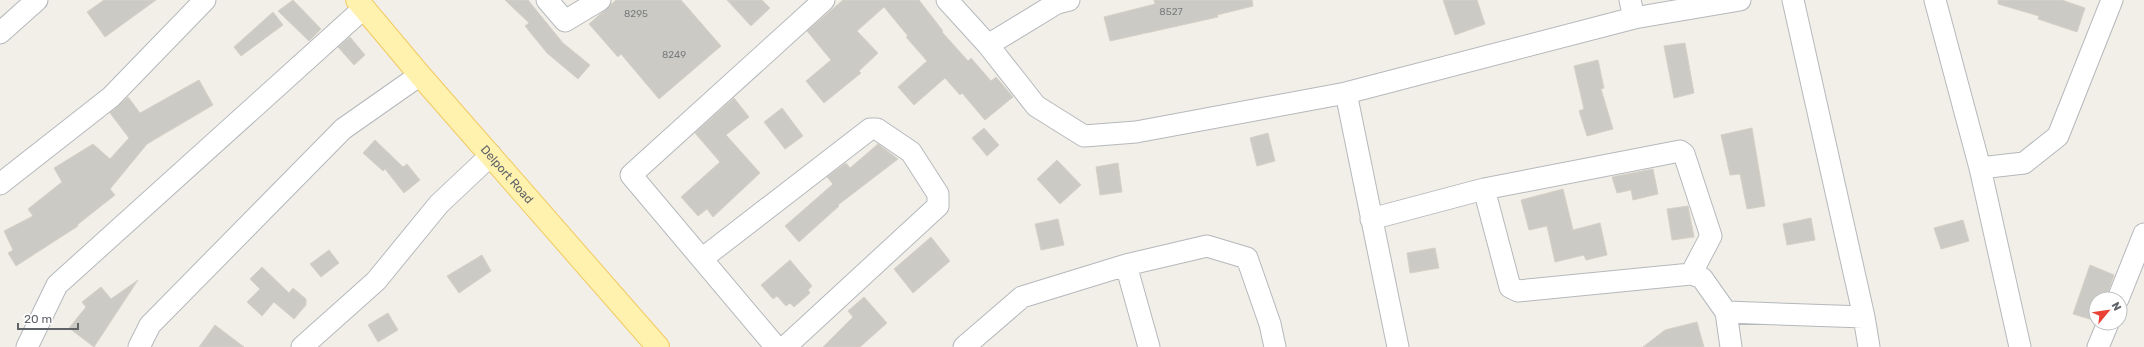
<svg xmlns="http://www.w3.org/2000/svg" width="2144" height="347" font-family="Rubik,sans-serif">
<rect width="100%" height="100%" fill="#f1efe8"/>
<!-- building -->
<path fill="#cccac5" stroke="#d6d1c6" d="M104,0H156L105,37L87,12Z
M293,0L321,29L309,41L278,11Z
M505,0H528L563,43L590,65L578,79L547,53L525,26L529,23Z
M616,0H681L721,46L659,99L621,54L618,57L589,24Z
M727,0H762L770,8L751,26Z
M843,0H919L943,31L942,32L968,61L971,58L991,81L996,77L1013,97L985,120L962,93L960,95L945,78L914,105L898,87L927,61L906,37L908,36L884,7L857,31L878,53L859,71L861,73L824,103L806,81L831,60L807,31Z
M1154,0H1252L1253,6L1217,15L1218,17L1110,41L1104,17L1155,4Z
M1443,0H1477L1485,24L1455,35Z
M1998,0H2062L2085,8L2077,32L2038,19L2039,16L1998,4Z
M273,12L283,25L241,56L234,47Z
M350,37L365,55L354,65L338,47Z
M1685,43L1694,93L1674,98L1664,46Z
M1598,60L1604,88L1601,89L1613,129L1587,136L1579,111L1584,109L1574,66Z
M199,80L213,105L147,144L110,189L115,195L77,225L78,226L16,266L8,253L13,250L4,231L33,216L28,209L62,182L54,168L93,144L110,159L129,138L110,113L128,97L140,113Z
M734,98L749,117L726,135L760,173L713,217L707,209L698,216L681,197L720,162L695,133Z
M782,108L803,136L785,149L764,122Z
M984,128L999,145L987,156L972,138Z
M1752,128L1765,206L1747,209L1740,174L1730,175L1721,135Z
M1268,133L1275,161L1257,166L1250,138Z
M375,140L403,167L407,164L420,180L404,193L385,169L383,171L363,153Z
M878,144L898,159L838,205L839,206L799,242L785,226L833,184L827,177L846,163L850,168Z
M1057,160L1081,185L1060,204L1037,179Z
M1118,163L1122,192L1100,195L1096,167Z
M1653,169L1658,194L1633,200L1631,190L1617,193L1612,177Z
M1563,189L1573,230L1600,223L1607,255L1586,260L1584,255L1555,262L1547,226L1529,230L1521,200Z
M1688,206L1694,237L1672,240L1667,209Z
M1811,218L1815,240L1787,245L1783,224Z
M1058,219L1064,245L1041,250L1035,224Z
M1963,220L1969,241L1941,249L1934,228Z
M931,237L950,261L913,293L894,269Z
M1435,248L1439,268L1410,273L1407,253Z
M329,250L339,263L321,277L310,264Z
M482,255L491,271L459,293L447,276Z
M790,260L812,286L808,290L810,293L794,307L790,303L786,306L777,296L773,299L761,285Z
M2090,265L2114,275L2106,299H2096V321L2073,314Z
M262,267L289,293L293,288L306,299V305L294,319L274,302L262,316L247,302L260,289L250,279Z
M138,280L94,347L69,328L86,307L82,302L101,287L111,299Z
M864,297L887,323L860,347H823L853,317L848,311Z
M388,313L398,330L378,342L368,325Z
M1697,322L1704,347H1643L1665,330Z
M215,325L244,347H199Z"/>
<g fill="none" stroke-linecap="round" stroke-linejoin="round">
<!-- minor casing -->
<g stroke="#b5b8bc" stroke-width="23">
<path id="minor" d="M547,0L565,21L600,0
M947,0L988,45L1036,106L1084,136L1136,132L1346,93L1634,18L1740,0
M1630,0L1634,18
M1793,0L1864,317L1869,347
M1935,0L1980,168L2020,347
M0,33L37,0
M988,45L1057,3L1069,0
M1346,93L1398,347
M1980,168L2024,163L2058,136L2112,0
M0,184L111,97L205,0
M1484,189L1510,287L1518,291L1691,274L1702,278L1726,312L1731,347
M1371,219L1484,189L1680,151L1684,154L1711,236L1691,274
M703,258L870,129H877L911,152L938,194V206L785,347
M1126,265L1149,347
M2118,299L2144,234
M1726,312L1864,317
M27,347L57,285L364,8
M139,347L150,325L343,129L420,75
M302,347L376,281L439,204L491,155
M776,347L631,175L824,0
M964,347L1022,297L1126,265L1207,246L1247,258L1270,324L1275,347
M2098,347L2108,323"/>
</g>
<!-- major casing -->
<g stroke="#f2c960" stroke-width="24">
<g id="major">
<path id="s1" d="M357,0L420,75L658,347"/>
</g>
</g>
<!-- minor -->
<use href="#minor" stroke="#fff" stroke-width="21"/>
<!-- major -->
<use href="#major" stroke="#fff2af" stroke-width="22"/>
</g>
<g text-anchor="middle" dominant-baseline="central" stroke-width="3.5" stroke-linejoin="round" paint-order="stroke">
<!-- number labels -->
<g font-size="10" fill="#7a7d7f">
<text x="1171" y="12">8527</text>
<text x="636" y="14">8295</text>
<text x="674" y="55">8249</text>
</g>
<!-- street labels -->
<g font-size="12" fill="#5f6368" stroke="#fff">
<text stroke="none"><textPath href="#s1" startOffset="230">Delport Road</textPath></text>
</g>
</g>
<!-- north arrow -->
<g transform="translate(2108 311) rotate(61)"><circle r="19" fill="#ffffff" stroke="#bfc1c3"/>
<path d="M0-3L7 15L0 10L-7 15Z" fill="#ea4335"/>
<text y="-6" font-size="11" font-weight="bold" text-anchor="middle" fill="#5f6368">N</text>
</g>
<!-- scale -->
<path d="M18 323v6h60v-6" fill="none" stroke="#5f6368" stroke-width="2"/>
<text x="24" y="323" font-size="12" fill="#5f6368" stroke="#ffffff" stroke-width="3" paint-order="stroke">20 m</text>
</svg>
